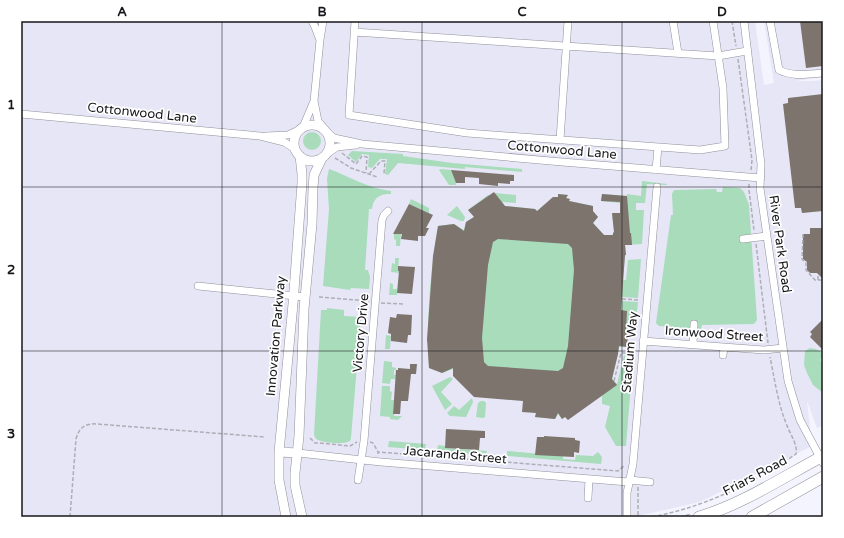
<svg xmlns="http://www.w3.org/2000/svg" width="844" height="538" font-family="'Varela Round',sans-serif">
<rect width="100%" height="100%" fill="#f4f4fe"/>
<!-- built -->
<path fill="#e6e6f7" d="M21,21H755L764,85L774,83L764,21H823V77L796,81H811L823,80V428L822,426L817,428L807,401L812,446L700,502L633,517H21Z"/>
<!-- green -->
<path fill="#a8dcbb" d="M303 141a9 9 0 1 1 18 0a9 9 0 1 1-18 0Z
M352,151L403,154V156L452,163L522,169V172L465,167V169L398,163L388,175L385,174L387,159H380L372,168L368,167L369,155L362,154L356,162L348,155Z
M329,169C351,177 367,188 391,191V194C380,193 373,198 372,209H369L365,270H368L370,277L369,289L351,288L350,290L323,286L329,209L327,179Z
M441,169L451,170L456,183V185H449L439,170Z
M642,181L667,184V185L647,184L645,203H636V210H644L642,244L625,245L626,255L625,256L623,280H626L628,260L641,259L638,298L622,297V301L638,302L635,330H629L627,347H619L618,354L612,379L617,384L624,355L625,356L624,370L632,371L626,446H616L605,427L610,406L602,404V395L562,419L558,414L555,419L535,417L536,413L523,401L453,376V369L442,373L429,368C426,321 430,273 438,226L454,224L464,230L466,222L480,213H471L468,210L488,195L495,196V193L516,195V203L502,202L505,206L535,209L538,212L553,197H558V194L568,195L566,198L570,199L569,201L593,206L591,210L598,217L593,223L604,235H612L614,232L612,213H620V203L601,201L602,194L627,196V194L641,196Z
M723,187L740,188L744,192L749,205L757,320L754,324L702,325L701,329L659,326L656,323L671,215H673L672,194L674,190L716,189L717,192H722Z
M411,199L429,208V213L409,204Z
M457,206L465,217L464,221H461L447,215Z
M394,234H401L400,246H396V240L394,239Z
M395,258H399L398,271L400,272V273L391,272L392,263L395,264Z
M390,283L393,284V289H397V295H389Z
M327,308L344,310V316L361,317L351,438L350,441C342,445 324,443 316,439L314,435L321,310H327Z
M386,335L391,336L390,349H385Z
M810,348C816,349 823,350 823,357L820,360L823,363V393L813,385L807,373L804,365L805,351Z
M384,361L392,362V367L396,368V370H394V375H396L395,379H391L390,384L382,383Z
M450,377L453,379L441,392L452,404L445,410L432,386Z
M382,386H390V391L392,392L391,400H394L393,413L394,414V416H402L398,420L390,419V417L380,416Z
M472,398L473,402L466,417L450,416L447,413L454,406L459,410Z
M481,401H484L486,403L485,417L483,418L476,417L478,403Z
M389,441L426,444L425,450L388,447Z
M438,445L445,446V448L487,451L486,455L437,451Z
M507,451L563,456V459L575,460L576,455L593,456L598,452L602,457L601,464L507,456Z"/>
<!-- building -->
<path fill="#7d746e" fill-rule="evenodd" d="M800,21H823V66L806,68Z
M823,94V211L802,213L801,208H795L783,104L788,103V98Z
M451,170L514,175V181H510V184L498,183V186L479,184V178L465,177V183H456Z
M494,192L505,206L535,209L537,211L553,197H558V194L568,195L566,198L570,199L569,201L593,206V211L598,217L593,223L604,235H613V233L614,232L612,213H620V202L601,201L602,194L627,196L630,233H631L632,245H625L626,255H625L621,310L627,311L626,330H628L627,347L619,346L618,354L612,379L617,385L568,420L565,417L562,419L558,413L555,419L535,417L536,413L522,412L523,401L474,397L453,376V368L442,373L429,368L427,339L433,256L438,226L454,224L464,231L466,222L474,217L468,210ZM498,239L568,244L572,248L574,270L568,346L563,368L558,371L488,366L484,362L482,338L488,265L493,242Z
M409,204L433,215L426,228H429L425,236H418V241L401,239L402,234H393Z
M810,228H823V279L817,273H810L807,270V262L803,259V234H810Z
M398,266L415,267L412,294L397,293L399,271H398Z
M397,314L412,315L411,335H408L407,343L391,341V334L388,333L390,317L396,318Z
M823,319V350L810,337L812,334L810,332Z
M410,364H417L416,374H411L408,401H401L400,414H393L396,370H398V368L410,369Z
M446,429L485,431V438H480L479,450L445,448Z
M544,436L575,438V440L580,441L579,453L574,452V457L535,455L537,437H544Z"/>
<g fill="none" stroke-linecap="round" stroke-linejoin="round">
<!-- minor casing -->
<g stroke="#90909a" stroke-width="8">
<path id="minor" d="M312,21L315,27L320,40L323,21
M355,21L349,115L467,133L700,150L725,146L723,88L713,21
M673,21L678,53
M744,21L761,164L760,188L788,381L800,420L823,463
M770,21L779,70C793,77 807,74 823,73
M354,32L718,56L747,51
M320,40L314,101L318,121L324,128
M21,114L260,136L284,142L295,149
M303,127L314,101
M328,133L334,138L362,144L562,162L761,178
M266,136L288,135L299,130
M560,140L568,21
M328,153L337,147L356,145
M656,170L658,147
M743,239L767,236
M198,286L305,297
M643,341L764,350L783,348
M693,344L694,324
M723,355L724,347
M298,453L381,462L628,482
M358,480L364,441L382,220L384,215L388,211
M629,480L650,482
M588,498L589,479
M627,517V493L633,464L657,187"/>
</g>
<!-- major casing -->
<g stroke="#90909a" stroke-width="10">
<path id="major" d="M294 143a18 18 0 1 1 36 0a18 18 0 1 1-36 0Z
M279,452L298,453
M286,517L279,480V452L293,304L302,183V174L300,156
M302,517L295,485V473L299,436L304,309L312,224L313,188L314,175L322,158"/>
</g>
<!-- highway casing -->
<g stroke="#90909a" stroke-width="12">
<path id="highway" d="M699,517C743,504 783,477 823,456
M752,517L823,477"/>
</g>
<!-- path -->
<path stroke="#aeaeb6" stroke-width="1.5" stroke-dasharray="4 2" stroke-linecap="butt" d="M732,21L736,46
M738,59L752,160L751,171
M342,153L356,164L362,156L367,157L366,173
M335,158L351,168L377,177
M369,174L381,161H385L384,174
M749,184V190L754,230
M803,234L802,259L806,263V270L815,280H823
M756,244L768,343
M818,280V274
M319,297L369,301
M622,299L639,300
M381,303L403,304
M614,381L621,353H628L627,368L634,369
M310,438L315,443H320L350,446L357,442
M370,442L373,443L378,452
M378,454V452L618,471L625,465
M638,487V517
M70,517L76,439C79,427 86,423 97,424L265,437
M652,517C704,507 752,484 796,454C798,446 791,435 788,428C778,405 775,381 770,357
M680,517L691,514"/>
<!-- minor -->
<use href="#minor" stroke="#fff" stroke-width="7"/>
<!-- major -->
<use href="#major" stroke="#fff" stroke-width="9"/>
<!-- highway -->
<use href="#highway" stroke="#fff" stroke-width="11"/>
</g>
<!-- grid -->
<path fill="none" stroke="#17171b" stroke-width="1" stroke-opacity="0.55" d="M222,21V517M422,21V517M622,21V517M21,187H823M21,351H823"/>
<g text-anchor="middle" dominant-baseline="central" stroke-width="3.5" stroke-linejoin="round" paint-order="stroke">
<!-- street labels -->
<g font-size="13" fill="#17171b" stroke="#fff">
<text transform="translate(142 113) rotate(6)">Cottonwood Lane</text>
<text transform="translate(562 150) rotate(5)">Cottonwood Lane</text>
<text transform="translate(780 244) rotate(82)">River Park Road</text>
<text transform="translate(361 333) rotate(-85)">Victory Drive</text>
<text transform="translate(714 334) rotate(4)">Ironwood Street</text>
<text transform="translate(276 336) rotate(-85)">Innovation Parkway</text>
<text transform="translate(630 352) rotate(-85)">Stadium Way</text>
<text transform="translate(455 455) rotate(5)">Jacaranda Street</text>
<text transform="translate(755 476) rotate(-28)">Friars Road</text>
</g>
</g>
<!-- border -->
<rect width="844" height="538" fill="none" stroke="#ffffff" stroke-width="44"/>
<rect x="22" y="22" width="800" height="494" fill="none" stroke="#17171b" stroke-width="1.5"/>
<g font-size="13" text-anchor="middle" font-weight="bold" fill="#17171b">
<text x="122" y="16">A</text>
<text x="322" y="16">B</text>
<text x="522" y="16">C</text>
<text x="722" y="16">D</text>
<text x="11" y="109">1</text>
<text x="11" y="274">2</text>
<text x="11" y="438">3</text>
</g>
</svg>
